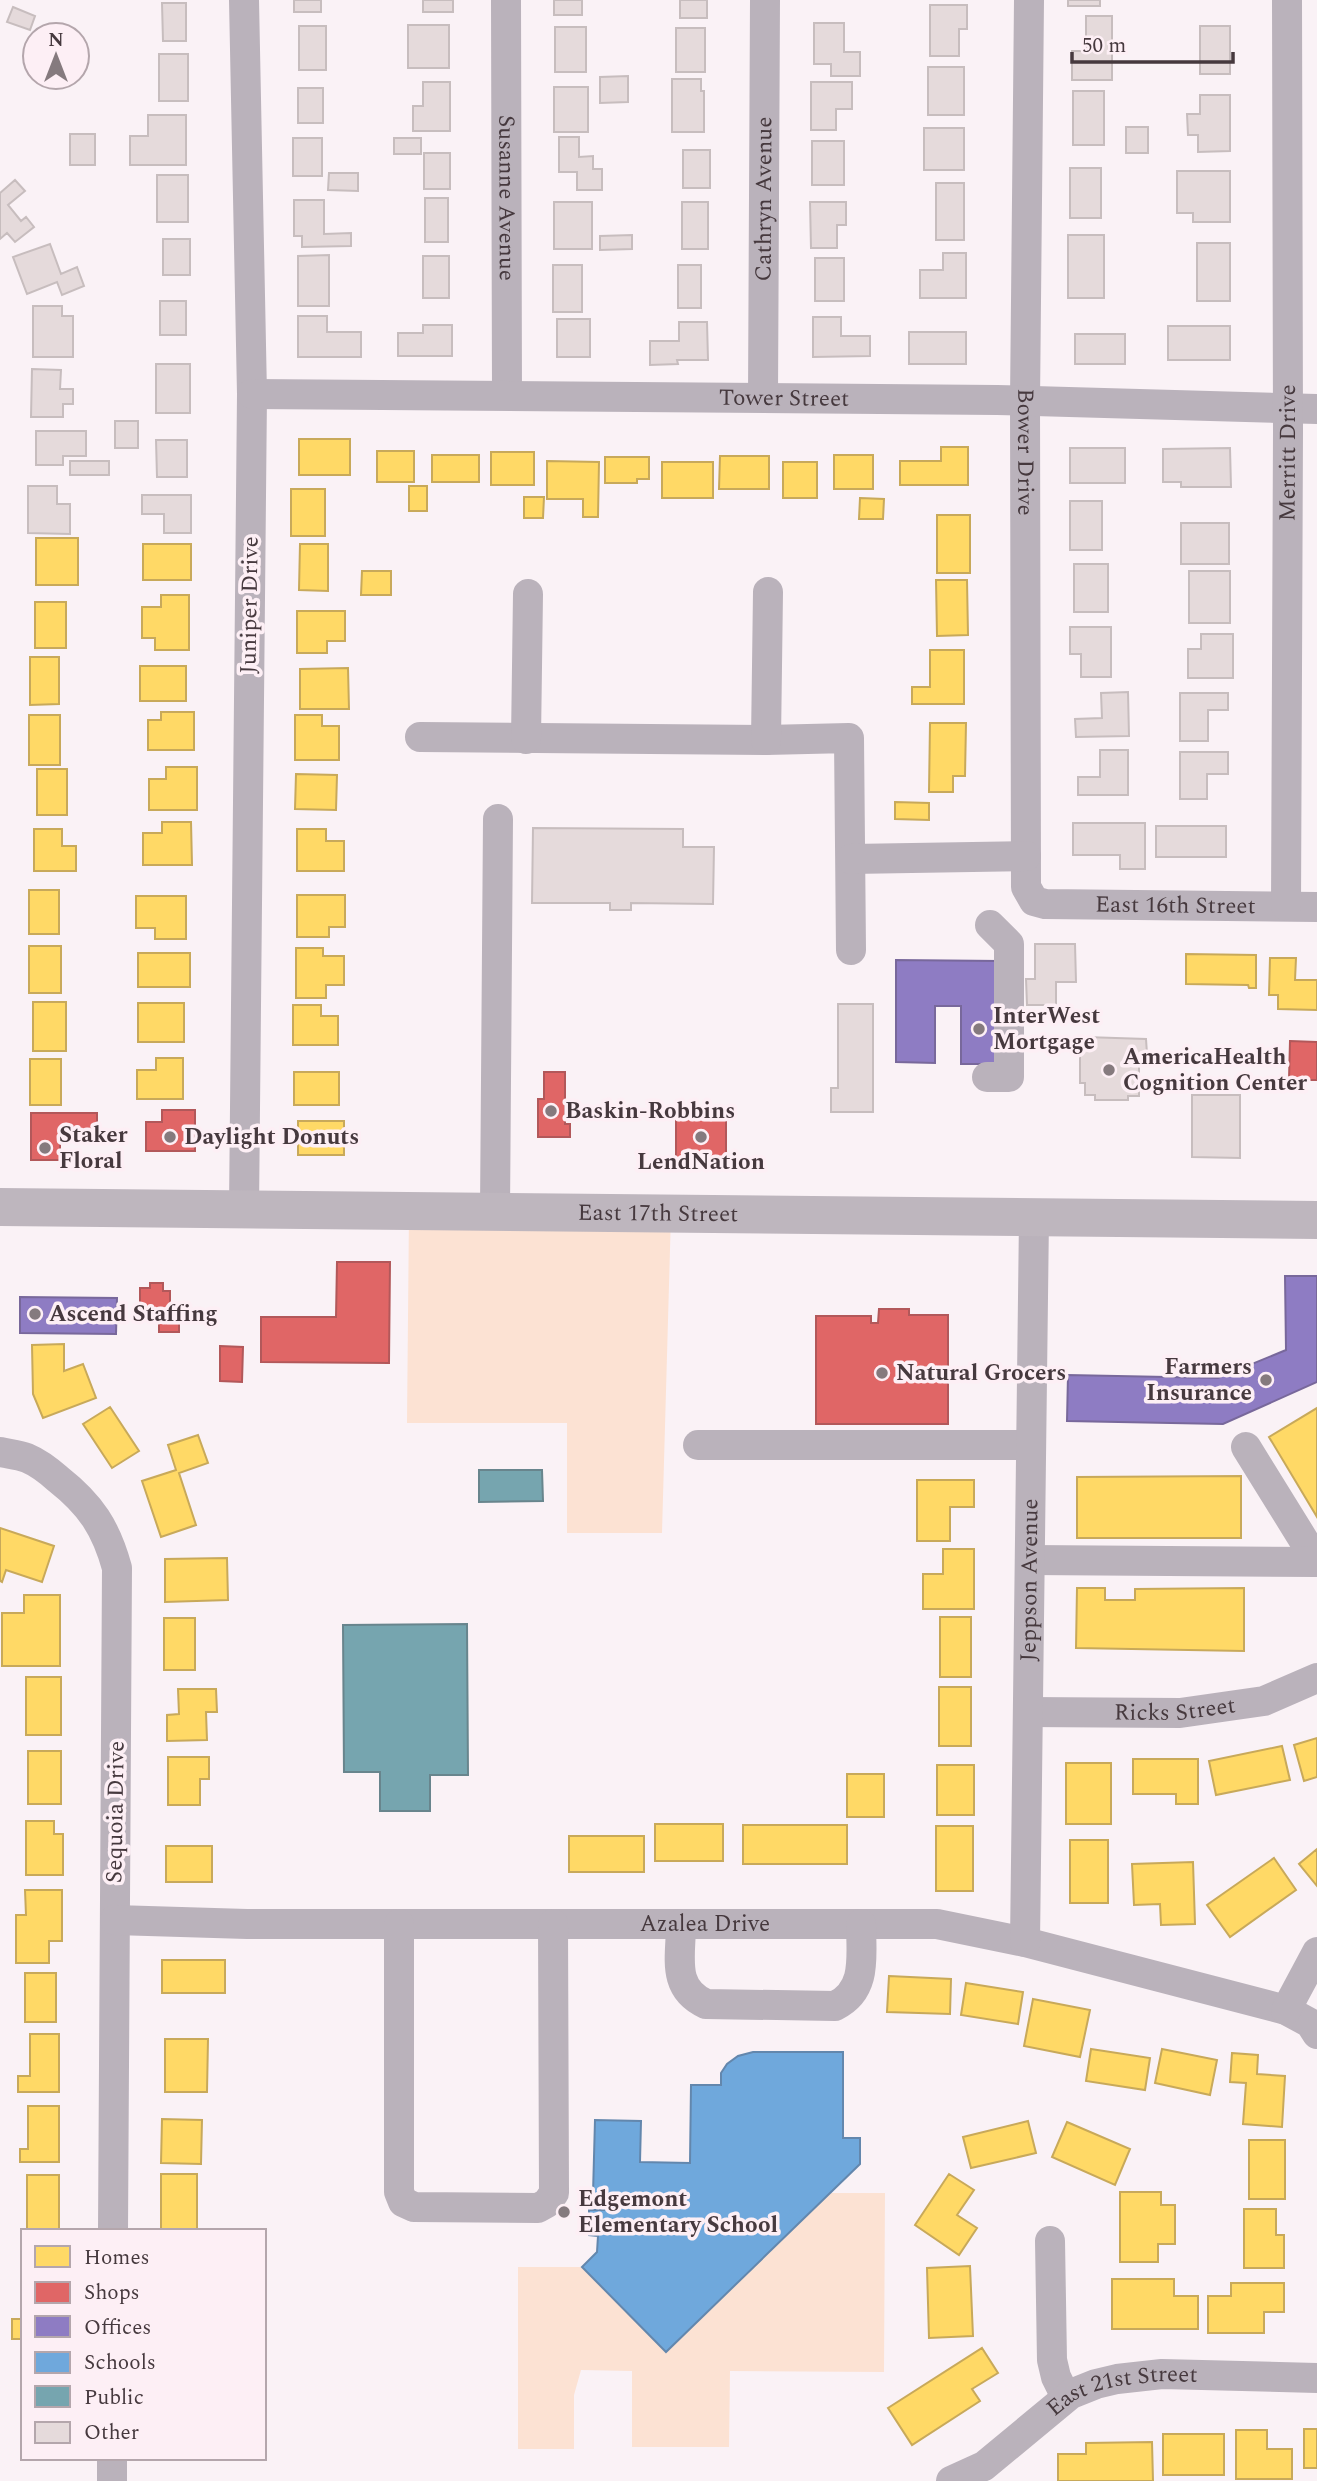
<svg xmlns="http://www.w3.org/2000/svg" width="1317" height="2481" font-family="Spectral,serif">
<rect width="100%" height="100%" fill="#faf2f6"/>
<!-- green -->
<path fill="#fce2d3" d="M409,1211L671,1214L662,1533H567V1423H407Z
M831,2193H885L884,2372L730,2371L729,2447H632V2371L581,2370L574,2395V2449H518V2267H582L666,2352Z"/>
<!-- homes -->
<path fill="#ffd966" stroke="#c8a95a" stroke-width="2" d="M299,439H350V475H299Z
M941,447H968V485H900V461H941Z
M377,451H414V482H377Z
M491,452H534V485H491Z
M432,455H479V482H432Z
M834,455H873V489H834Z
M720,456H769V489H719Z
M605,457H649V479H637V483H605Z
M547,461L599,462L598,517H583V499H547Z
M662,462H713V498H662Z
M783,462H817V498H783Z
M409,486H427V511H409Z
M291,489H325V536H291Z
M524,497H544L543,518H524Z
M860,498L884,499L883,519H859Z
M937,515H970V573H937Z
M36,538H78V585H36Z
M143,544H191V580H143Z
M300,544H328V591L299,590Z
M362,571H391V595H361Z
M936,580H967L968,635L937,636Z
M161,595H189V650H155V638H142V607H161Z
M35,602H66V648H35Z
M297,611H345V641H327V653H297Z
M930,650H964V704H912V687H930Z
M30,657H59V704L30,705Z
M140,666H186V701H140Z
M348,668L349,709H300V669Z
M161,712H194V750H148V720H161Z
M29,715H60V765H29Z
M295,715H322V726H339V760H295Z
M930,723H966L965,776H953V792H929Z
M166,767H197V810H149V779H166Z
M37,769H67V815H37Z
M296,774L337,775L336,810L295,809Z
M895,802L929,803V820L895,819Z
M162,822H191L192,865H143V833H162Z
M34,829H62V846H76V871H34Z
M297,829H326V841H344V871H297Z
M29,890H59V934H29Z
M297,895H345V927H329V937H297Z
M136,896H186V939H155V928H136Z
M29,946H61V993H29Z
M296,948H323V956H344V985H326V998H296Z
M138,953H190V987H138Z
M1186,954L1256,955V988H1249L1248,985L1186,984Z
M1270,958H1296L1295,980H1317V1010L1278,1009V995H1269Z
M33,1002H66V1051H33Z
M138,1003H184V1042H138Z
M293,1005H321V1016H338V1045H293Z
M156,1058H183V1099H137V1070H156Z
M30,1059H61V1105H30Z
M294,1072H339V1105H294Z
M298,1121H344V1155H298Z
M64,1344V1371L83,1364L96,1398L43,1418L33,1394L32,1345Z
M110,1407L139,1451L112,1468L83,1424Z
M1317,1408V1517L1269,1437Z
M198,1435L208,1463L179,1473L196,1525L161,1537L142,1481L176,1470L168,1445Z
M1241,1476V1538H1077V1477Z
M917,1480H974V1507H950V1541H917Z
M0,1528L54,1546L42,1582L6,1570L2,1582L0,1581Z
M943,1549H974V1609H923V1574H943Z
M227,1558L228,1600L165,1602V1559Z
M1077,1588H1105V1600H1135V1589L1244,1588V1651L1076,1648Z
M24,1595H60V1666H2V1613H24Z
M940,1617H971V1677H940Z
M164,1618H195V1670H164Z
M26,1677H61V1735H26Z
M939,1687H971V1746H939Z
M178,1689H216L217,1712H206L207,1740L167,1741V1715L179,1714Z
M1317,1738V1777L1304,1781L1294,1745Z
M1282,1746L1290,1780L1216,1795L1209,1761Z
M28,1751H61V1804H28Z
M168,1757H209V1779H200V1805H168Z
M1133,1759H1198V1804H1176V1794H1133Z
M1066,1763H1111V1824H1066Z
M937,1765H974V1815H937Z
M847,1774H884V1817H847Z
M26,1821H54V1834H63V1875H26Z
M655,1824H723V1861H655Z
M743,1825H847V1864H743Z
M936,1826H973V1891H936Z
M569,1836H644V1872H569Z
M1070,1840H1108V1903H1070Z
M166,1846H212V1882H166Z
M1317,1849V1886L1299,1864Z
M1274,1858L1296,1890L1230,1937L1207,1905Z
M1193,1862L1195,1924L1161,1925L1160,1904L1134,1905L1132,1864Z
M25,1890H62V1941H49V1963H16V1915H26Z
M162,1960H225V1993H162Z
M25,1973H56V2022H25Z
M889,1976L951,1979L950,2014L887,2012Z
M966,1983L1023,1992L1018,2024L961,2015Z
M1033,1999L1090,2010L1080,2057L1024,2046Z
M30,2034H59V2092H18V2076H30Z
M165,2039H208L207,2092H165Z
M1091,2049L1150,2058L1145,2090L1086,2081Z
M1162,2049L1217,2060L1210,2095L1155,2083Z
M1232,2053L1258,2055L1257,2074L1285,2076L1282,2127L1243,2124L1246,2083L1230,2082Z
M28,2106H59V2162H20V2149H28Z
M162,2119L202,2120L201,2164L161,2163Z
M1028,2121L1036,2153L971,2168L963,2137Z
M1067,2122L1130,2149L1115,2185L1052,2157Z
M1249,2140H1285V2199H1249Z
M161,2174H197V2229H161Z
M949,2174L974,2190L957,2215L977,2228L959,2255L915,2225Z
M27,2175H59V2231H27Z
M1120,2192H1161V2205H1175V2244H1158V2262H1120Z
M1244,2209H1276V2235H1284V2268H1244Z
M970,2266L973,2336L929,2338L927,2268Z
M1112,2279H1174V2296H1198V2329H1112Z
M1231,2283H1284V2312H1264V2333H1208V2296H1231Z
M12,2319H23V2339H12Z
M982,2348L998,2373L972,2389L980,2401L912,2445L888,2408Z
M1304,2429H1317V2468H1304Z
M1236,2430H1267V2449H1292V2479H1236Z
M1163,2434H1224V2475H1163Z
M1152,2442L1153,2481H1058V2454H1086V2443Z"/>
<!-- shops -->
<path fill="#e06666" stroke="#b2585a" stroke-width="2" d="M1290,1041L1317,1042V1080H1289Z
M544,1072H565V1124H570V1137H538V1099H544Z
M162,1110H195V1151H146V1122H162Z
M31,1113H97V1135H60V1160H31Z
M676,1115H726V1158H676Z
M337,1262H390L389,1363L261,1362V1317H336Z
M150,1283H163V1291H170V1309L179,1310V1332H159V1315H140V1288H150Z
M879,1309H909V1315H948V1424H816V1316H871V1323H878Z
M220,1346L243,1347L242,1382L220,1381Z"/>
<!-- offices -->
<path fill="#8e7cc3" stroke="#78689b" stroke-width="2" d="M896,960L999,961L998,1064H961V1006H935V1063L896,1062Z
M1285,1276H1317V1382L1223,1424L1067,1421L1068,1375L1218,1378L1286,1350Z
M20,1297L117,1298L116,1334L20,1333Z"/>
<!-- schools -->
<path fill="#6fa8dc" stroke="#6387ad" stroke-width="2" d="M753,2052H843V2138H860V2164L666,2352L582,2267L597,2252L598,2236L589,2235V2210H604V2194H593L595,2120L641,2121L640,2162L690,2163L691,2085H721V2073L727,2064L738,2056Z"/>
<!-- public -->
<path fill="#76a5af" stroke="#68858d" stroke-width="2" d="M479,1470H542L543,1501L479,1502Z
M467,1624L468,1775H430V1811H380V1772H344L343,1625Z"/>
<!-- building -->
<path fill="#e5dadb" stroke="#c7bdbe" stroke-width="2" d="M294,0H321V12H294Z
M423,0H453V12H423Z
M554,0H582V15H554Z
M680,0H707V18H680Z
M1068,0H1100V6H1068Z
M162,3H186V41H163Z
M930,5H967V29H959V56H930Z
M13,7L35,16L30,30L7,22Z
M1086,16H1112V80H1072V51H1086Z
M814,23H844V52H860V76H831V64H814Z
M408,25H449V68H408Z
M299,26H326V70H299Z
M1200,26H1230V74H1200Z
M555,27H586V72H555Z
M676,28H705V72H676Z
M159,54H188V101H159Z
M928,67H964V115H928Z
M628,76V102L600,103V77Z
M672,79H701V91H704V132H672Z
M423,82H450V131H413V106H423Z
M811,82H852V109H836V130H811Z
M554,87H588V132H554Z
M298,88H323V123H298Z
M1073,91H1104V145H1073Z
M1200,95H1230V151L1198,152V135H1188L1187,114H1200Z
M148,115H186V165H130V136H148Z
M1126,127H1148V153H1126Z
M924,128H964V170H924Z
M70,134H95V165H70Z
M559,137H579V157L593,156V169H602V190H577V172H559Z
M293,138H322V176H293Z
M394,138H421V154H394Z
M812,141H844V185H812Z
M683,150H710V188H683Z
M424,153H450V189H424Z
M1070,168H1101V218H1070Z
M1177,171H1230V222H1193V213H1177Z
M329,173H358V191L328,190Z
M157,175H188V222H157Z
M15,180L25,191L8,205L21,221L26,217L34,227L15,242L7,233L0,239V193Z
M936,183H964V240H936Z
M425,198H448V242H425Z
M294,200H324V234L351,233V246L302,247V236H294Z
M554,202H592V249H554Z
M682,202H708V249H682Z
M810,202H846V225H837V248H811Z
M632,235V249L600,250V236Z
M1068,235H1104V298H1068Z
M163,239H190V275H163Z
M1197,243H1230V301H1197Z
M50,244L61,274L77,267L84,286L62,295L57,282L27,294L13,257Z
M943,253H966V298H920V270H943Z
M329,255V306H298V256Z
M423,256H449V298H423Z
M815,258H844V301H815Z
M553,265H582V312H553Z
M678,265H701V308H678Z
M160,301H186V335H160Z
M33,306H62V316H73V357H33Z
M298,316H327V332H361V357H298Z
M813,317H841V336H870V356L813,357Z
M557,319H590V357H557Z
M679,322H707L708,360H677L678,364L650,365V341H679Z
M423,325H452V356H398V333H423Z
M1168,326H1230V360H1168Z
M909,332H966V364H909Z
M1075,334H1125V364H1075Z
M156,364H190V413H156Z
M32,369L61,370L60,389H73V404H63V417H31Z
M115,421H138V448H115Z
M36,431H86V456H63V465H36Z
M156,440H187V477H157Z
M1070,448H1125V483H1070Z
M1230,448L1231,487H1181V482H1163V449Z
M70,461H109V475H70Z
M28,486H57V504H70V534L28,533Z
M142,495H191V533H164V514H142Z
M1070,501H1102V550H1070Z
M1181,523H1229V564H1181Z
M1074,564H1108V612H1074Z
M1189,571H1230V623H1189Z
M1070,627H1111V677H1081V654H1070Z
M1201,634H1233V678H1188V649H1201Z
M1128,692L1129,736L1076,737L1075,719L1102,718L1101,693Z
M1180,693H1228V710H1208V741H1180Z
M1100,750H1128V795H1078V777H1100Z
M1180,752H1228V774H1207V799H1180Z
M1073,823H1145V869H1120V855H1073Z
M1156,826H1226V857H1156Z
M533,828L683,829V847H714L713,904L631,903V910H610V903H532Z
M1035,944H1075L1076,982H1056V1005H1027L1026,979H1035Z
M838,1004H873V1112H831V1088H838Z
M1085,1037L1146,1039L1147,1054H1140L1139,1057V1096H1128V1100H1095V1095H1085V1083H1080V1050H1085Z
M1192,1095H1240V1158L1192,1157Z"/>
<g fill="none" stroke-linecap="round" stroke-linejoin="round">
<!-- minor -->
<g stroke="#bab2bb" stroke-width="30">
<path d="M244,0L252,394L244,1210"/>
<path id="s1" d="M506,0L507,395"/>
<path id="s2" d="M1029,0L1025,401L1026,887L1034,901L1045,904L1317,907"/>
<path id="s3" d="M252,394L997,400L1317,409"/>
<path id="s4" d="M763,397L765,0"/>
<path d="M420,737L766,740L849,738L851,950"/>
<path d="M526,739L528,594"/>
<path d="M766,740L768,592"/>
<path d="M851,859L1026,856"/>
<path id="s5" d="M1286,906L1288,431L1287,0"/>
<path d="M987,1077H1009V944L990,925"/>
<path d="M495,1211L498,819"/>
<path d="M698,1445H1031"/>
<path d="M1246,1447L1316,1560"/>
<path d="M0,1452C9,1454 19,1455 27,1458C39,1463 49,1471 58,1479C91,1505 106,1528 117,1568L113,2231"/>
<path d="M1030,1560L1317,1562"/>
<path id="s6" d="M1028,1712L1180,1713L1264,1701L1317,1678"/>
<path id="s7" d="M115,1920L247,1924H937L1025,1942L1286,2010L1310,2023L1317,2034"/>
<path d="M399,1924V2192L403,2202L414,2207L538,2208L547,2203L554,2193L553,1924"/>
<path d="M681,1924C681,1957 671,1988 706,2004L835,2006C868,1990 861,1955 861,1924"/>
<path id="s8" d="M1025,1942L1034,1217"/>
<path d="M1286,2010L1317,1952"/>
<path d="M1050,2241L1052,2360L1056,2377L1066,2397"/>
<path d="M112,2481V2458"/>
<path id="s9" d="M951,2481L984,2466L1071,2394L1096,2384L1117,2379L1162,2374L1317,2378"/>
</g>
<!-- major -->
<path stroke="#beb6be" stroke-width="38" id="s10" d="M0,1207L1317,1220"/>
</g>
<!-- markers -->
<g fill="#857a7e" stroke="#fdeff5" stroke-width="2.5">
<circle cx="979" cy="1029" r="7"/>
<circle cx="1109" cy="1070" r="7"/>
<circle cx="551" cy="1111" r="7"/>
<circle cx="170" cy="1137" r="7"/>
<circle cx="701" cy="1137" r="7"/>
<circle cx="45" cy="1148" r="7"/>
<circle cx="35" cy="1314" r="7"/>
<circle cx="882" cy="1373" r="7"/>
<circle cx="1266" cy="1380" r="7"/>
<circle cx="564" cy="2212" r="7"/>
</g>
<g text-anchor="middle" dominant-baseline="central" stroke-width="7" stroke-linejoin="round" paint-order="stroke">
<!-- street labels -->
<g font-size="23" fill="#46393e" stroke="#fdeff5">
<text stroke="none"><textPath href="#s1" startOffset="198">Susanne Avenue</textPath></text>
<text stroke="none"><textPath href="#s4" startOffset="198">Cathryn Avenue</textPath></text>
<text stroke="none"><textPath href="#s3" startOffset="532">Tower Street</textPath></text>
<text stroke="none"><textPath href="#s2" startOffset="452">Bower Drive</textPath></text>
<text stroke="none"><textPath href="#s5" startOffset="453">Merritt Drive</textPath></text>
<text transform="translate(250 605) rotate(-89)">Juniper Drive</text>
<text stroke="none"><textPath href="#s2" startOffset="1045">East 16th Street</textPath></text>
<text stroke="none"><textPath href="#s10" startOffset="658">East 17th Street</textPath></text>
<text stroke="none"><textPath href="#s8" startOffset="362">Jeppson Avenue</textPath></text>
<text stroke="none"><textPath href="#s6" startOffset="147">Ricks Street</textPath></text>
<text transform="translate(116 1812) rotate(-89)">Sequoia Drive</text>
<text stroke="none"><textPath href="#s7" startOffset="590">Azalea Drive</textPath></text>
<text stroke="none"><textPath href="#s9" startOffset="200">East 21st Street</textPath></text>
</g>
<!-- poi labels -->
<g font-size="23" font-weight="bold" fill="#46393e" stroke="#fdeff5" text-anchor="start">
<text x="993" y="1016">InterWest<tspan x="993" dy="26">Mortgage</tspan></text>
<text x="1123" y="1057">AmericaHealth<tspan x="1123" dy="26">Cognition Center</tspan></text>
<text x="565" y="1111">Baskin-Robbins</text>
<text x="59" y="1135">Staker<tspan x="59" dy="26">Floral</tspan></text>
<text x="184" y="1137">Daylight Donuts</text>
<text x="701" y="1162" text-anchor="middle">LendNation</text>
<text x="49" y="1314">Ascend Staffing</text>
<text x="1252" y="1367" text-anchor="end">Farmers<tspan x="1252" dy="26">Insurance</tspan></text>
<text x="896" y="1373">Natural Grocers</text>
<text x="578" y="2199">Edgemont<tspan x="578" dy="26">Elementary School</tspan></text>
</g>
</g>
<!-- legend -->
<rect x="21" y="2229" width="245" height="231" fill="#fdeff5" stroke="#b4a6ac" stroke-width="2"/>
<rect x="35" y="2246" width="35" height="21" fill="#ffd966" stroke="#b4a6ac" stroke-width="2"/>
<text x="84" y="2264" font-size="21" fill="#46393e">Homes</text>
<rect x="35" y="2282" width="35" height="21" fill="#e06666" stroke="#b4a6ac" stroke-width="2"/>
<text x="84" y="2299" font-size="21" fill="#46393e">Shops</text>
<rect x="35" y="2316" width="35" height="21" fill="#8e7cc3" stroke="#b4a6ac" stroke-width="2"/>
<text x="84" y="2334" font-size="21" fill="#46393e">Offices</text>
<rect x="35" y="2352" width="35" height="21" fill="#6fa8dc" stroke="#b4a6ac" stroke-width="2"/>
<text x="84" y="2369" font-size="21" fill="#46393e">Schools</text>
<rect x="35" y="2386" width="35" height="21" fill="#76a5af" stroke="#b4a6ac" stroke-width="2"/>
<text x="84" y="2404" font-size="21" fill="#46393e">Public</text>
<rect x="35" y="2422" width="35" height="21" fill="#e5dadb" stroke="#b4a6ac" stroke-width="2"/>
<text x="84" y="2439" font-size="21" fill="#46393e">Other</text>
<!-- north arrow -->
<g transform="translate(56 56)"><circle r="33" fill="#fdeff5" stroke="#b4a6ac" stroke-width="2"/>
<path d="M0-5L12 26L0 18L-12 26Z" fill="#857a7e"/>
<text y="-10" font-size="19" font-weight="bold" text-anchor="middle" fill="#46393e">N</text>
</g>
<!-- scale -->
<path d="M1072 52v10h161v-10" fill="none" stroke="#46393e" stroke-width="3.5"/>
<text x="1082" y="52" font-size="21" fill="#46393e" stroke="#fdeff5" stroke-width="5" paint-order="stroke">50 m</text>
</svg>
